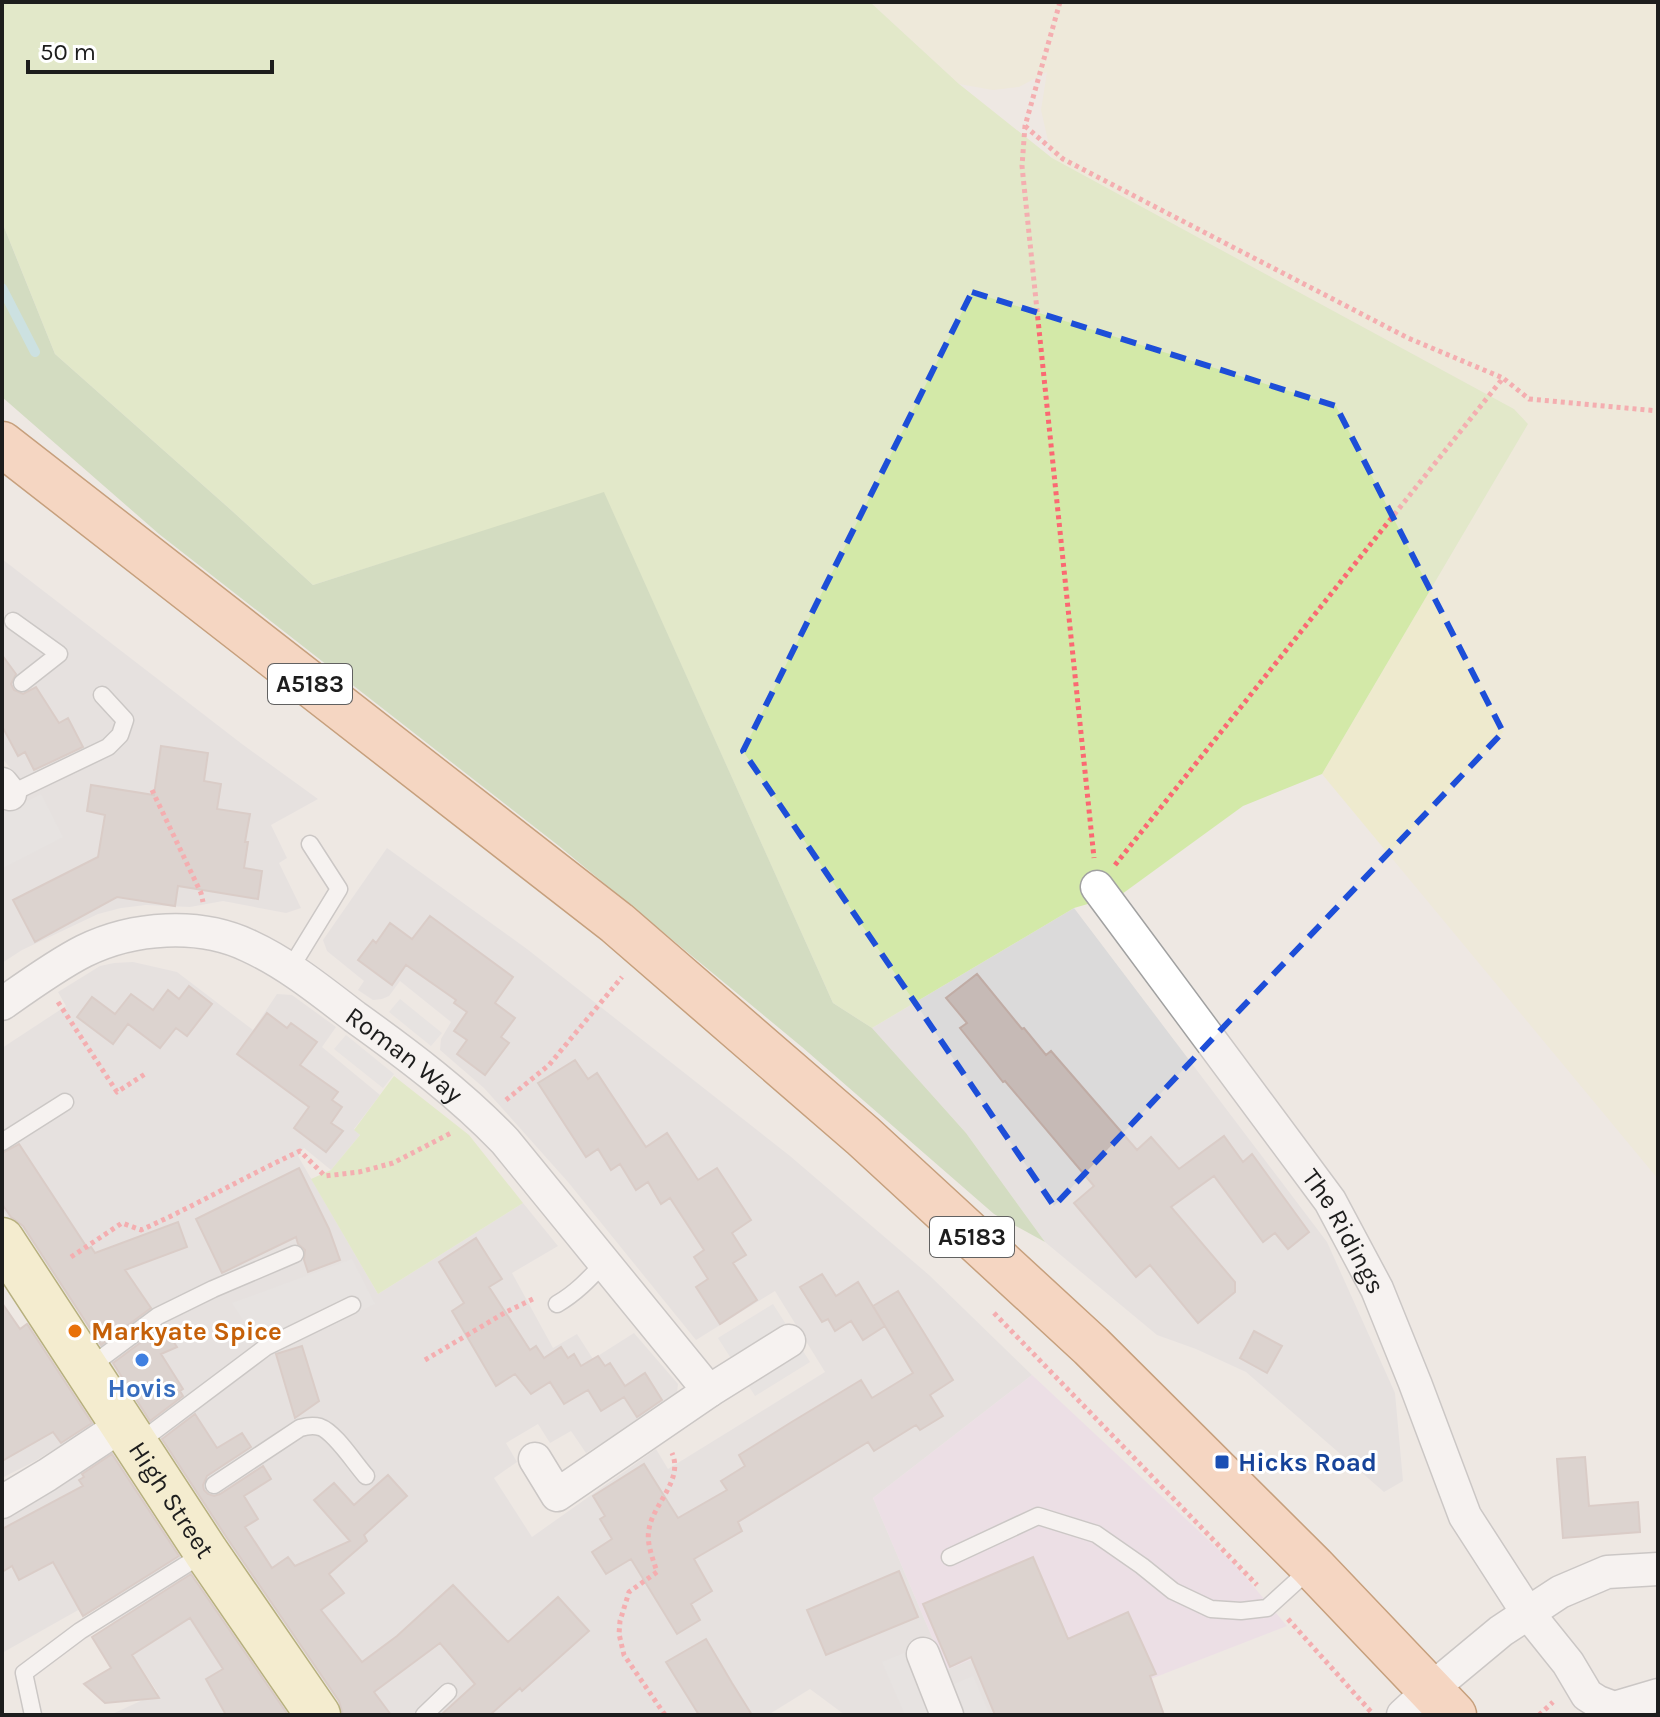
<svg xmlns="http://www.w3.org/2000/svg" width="1660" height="1717" font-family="Karla,sans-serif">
<rect width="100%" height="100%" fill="#eee8e3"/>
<!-- residential -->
<path fill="#dbdada" d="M2,559L242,744L318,799L271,825L287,858L279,863L301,908L286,913L223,901L190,907L146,905L121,908L98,914L22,950L2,963V801L6,805L31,794L2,758Z
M387,848L527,949L790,1156L929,1275L1032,1375L873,1498L946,1670L1062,1621L1093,1700L1150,1679L1164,1715H845L810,1689L768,1715H339L2,1209V1048L66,1006L58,992L100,966L114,963L133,962L177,972L253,1030L277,994L292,995L336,1027L322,1047L380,1095L354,1129L360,1135L331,1170L304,1148L298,1156L378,1294L523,1203L558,1246L512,1273L553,1348L577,1334L593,1359L634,1333L678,1384L677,1393L666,1405L586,1453L571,1431L550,1443L538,1424L506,1443L517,1462L494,1478L532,1537L656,1449L668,1469L825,1372L775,1291L696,1340L568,1182L484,1088L440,1050L441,1039L451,1022L400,981L389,996L382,999L373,1000L358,990L364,981L327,951L323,940Z
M1074,908L1327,1242L1395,1393L1403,1481L1384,1492L1246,1372L1196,1349L1157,1335L1045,1242L966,1133L872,1028Z
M33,1321L99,1422L35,1461L2,1478V1341Z
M117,1449L295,1715H110L158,1693L96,1600L2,1653V1516Z"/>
<!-- industrial -->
<path fill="#e8d5e7" d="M1032,1375L1236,1566L1287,1626L1094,1701L1062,1621L946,1670L873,1498Z"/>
<!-- farmland -->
<path fill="#eeeace" d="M870,2H1658V1179L1322,774L1528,424L1514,409L1052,158L1041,110L1047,72L1019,87L993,90L959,84Z"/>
<!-- grass -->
<path fill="#d3e9a8" d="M2,2H870L959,84L1052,158L1514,409L1528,424L1322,774L1243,806L1122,894L1074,908L872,1028L833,1003L604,493L313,585L231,510L55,354L2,222Z
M394,1076L469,1135L523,1203L378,1294L311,1179L331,1170L360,1135L354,1130Z"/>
<!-- forest -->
<path fill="#b1ce97" d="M2,222L55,354L231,510L313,585L604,492L833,1003L872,1028L966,1133L1045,1242L994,1214L802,1047L559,846L159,534L2,397Z"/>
<!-- parking -->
<path fill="#ddd" d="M41,794L63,837L3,868L2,814Z
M400,999L442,1033L431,1046L389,1012Z
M346,1035L394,1074L383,1088L334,1049Z
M352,1259L375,1304L266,1354L232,1303Z
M773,1304L810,1362L755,1396L718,1338Z
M904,1653L923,1697L973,1676L990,1715H905L882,1662Z"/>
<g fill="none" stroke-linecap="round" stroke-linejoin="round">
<!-- stream -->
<path stroke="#a2dadd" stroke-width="10" d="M2,288L35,352"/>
</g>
<!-- building -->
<path fill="#c6bab6" stroke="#c0aca5" stroke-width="2" d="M2,655L16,674L11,684L14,690L23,694L36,687L59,723L68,718L83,747L34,770L25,752L18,756L2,726Z
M161,746L208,753L204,781L221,784L217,809L250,814L245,842H248L244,868L262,871L258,899L178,886L175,906L117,897L35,942L13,900L98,857L105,815L87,811L91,785L154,795Z
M430,916L513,977L495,1003L515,1018L501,1037L509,1043L485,1075L457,1054L467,1040L454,1031L467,1012L454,1003L456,1000L406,965L392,985L358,960L373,940L376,943L390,923L412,939Z
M977,974L1022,1029L1024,1028L1046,1055L1051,1051L1137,1150L1151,1137L1179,1169L1224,1136L1243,1162L1252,1154L1309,1232L1288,1249L1275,1233L1263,1242L1214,1176L1171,1207L1235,1282V1292L1198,1323L1150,1265L1136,1277L1074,1203L1094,1186L1005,1081L1003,1082L960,1028L967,1023L946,998Z
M189,986L212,1004L187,1036L176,1028L160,1048L128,1024L113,1044L77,1017L92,997L115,1014L131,994L153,1010L168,990L179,999Z
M267,1013L287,1028L291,1023L317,1042L300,1065L338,1092L332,1100L342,1107L331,1123L343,1131L326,1152L294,1128L309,1107L237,1054Z
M575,1060L588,1079L597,1073L646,1147L667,1133L698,1180L717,1168L751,1220L732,1233L746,1255L733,1263L757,1300L720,1324L696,1287L708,1279L694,1257L704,1250L670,1198L661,1204L648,1182L636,1190L620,1164L611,1170L598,1149L586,1157L538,1083Z
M19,1144L88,1249L91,1247L95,1253L178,1222L187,1247L125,1270L151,1308L101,1345L23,1226L11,1217L2,1204V1153Z
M299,1168L329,1229L340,1260L308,1272L304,1260L305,1250L298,1244L296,1237L222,1273L196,1219Z
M476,1238L502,1279L489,1287L530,1350L536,1346L544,1358L561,1347L568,1358L574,1354L581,1366L598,1356L605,1366L610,1363L625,1386L645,1373L662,1400L637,1417L624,1397L601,1411L588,1390L564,1404L550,1382L531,1394L515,1374L496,1386L452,1311L464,1303L439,1262Z
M822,1274L836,1296L858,1282L885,1326L863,1340L851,1321L835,1331L828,1319L822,1322L800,1287Z
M898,1291L953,1380L930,1395L943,1416L920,1430L916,1425L874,1451L868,1442L738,1522L742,1531L694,1559L712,1591L691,1604L700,1620L677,1634L631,1559L606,1574L592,1552L612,1539L600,1519L605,1516L593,1496L644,1464L678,1518L727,1490L721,1481L745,1466L739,1455L790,1423L861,1380L872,1398L913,1373L873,1306Z
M2,1303L20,1329L27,1324L92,1423L61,1443L53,1432L2,1461Z
M163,1326L177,1347L161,1354L183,1389L180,1391L183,1396L150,1421L113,1363Z
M1254,1331L1282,1346L1267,1373L1240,1358Z
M302,1346L319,1401L295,1418L276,1354Z
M195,1414L217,1448L242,1433L251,1447L207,1476L203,1485L204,1490L208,1494L214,1496L220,1494L263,1466L271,1479L244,1496L258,1519L245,1527L272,1568L288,1557L295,1566L350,1541L314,1500L334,1483L354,1505L388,1475L407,1496L364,1535L367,1541L329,1574L344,1593L321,1610L362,1662L397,1636L453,1585L508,1642L558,1597L589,1631L522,1691L520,1688L490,1715H441L475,1684L440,1643L374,1692L391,1715H343L339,1701L227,1538L162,1439Z
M112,1454L179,1556L83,1616L53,1562L19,1580L12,1566L2,1572V1529L83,1486L79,1480L84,1477L82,1474Z
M1585,1457L1589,1506L1638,1502L1640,1532L1563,1538L1557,1459Z
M1033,1557L1068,1639L1128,1612L1156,1674L1150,1676L1164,1715H995L971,1657L950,1667L923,1604Z
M899,1571L918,1617L826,1655L807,1610Z
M191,1574L288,1715H226L206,1679L223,1669L190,1618L132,1655L159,1698L105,1703L84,1684L111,1668L92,1637Z
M706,1639L732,1683L752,1715H699L666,1662Z"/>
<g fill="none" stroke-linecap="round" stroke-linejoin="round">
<!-- lane casing -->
<g stroke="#a1a1a1" stroke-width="19">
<path id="lane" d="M13,621L59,654L22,683
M10,794L108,747L120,735L125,720L102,695
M290,969L339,889L310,844
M2,1142L65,1102
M557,1304C576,1293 589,1279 604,1263
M88,1368L158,1316L213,1289L295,1254
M137,1444L266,1347L352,1305
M214,1485L300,1428C307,1426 313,1425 320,1427C335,1432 355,1464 366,1476
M950,1557L1038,1516L1096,1534L1142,1566L1173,1591L1211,1609L1241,1611L1267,1608L1310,1569
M33,1715L24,1673L80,1631L203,1554
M424,1715L448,1692"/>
</g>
<!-- street casing -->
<g stroke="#a1a1a1" stroke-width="35">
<g id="street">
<path d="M2,784L10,794"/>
<path id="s1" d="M1097,887L1330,1201L1377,1289L1415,1383L1465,1516L1527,1612L1568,1663L1587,1695L1598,1702L1614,1708L1658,1695"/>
<path id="s2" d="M2,1004C26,987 58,964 84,951C133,927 199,922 249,946C288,964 321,991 355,1017C408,1055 460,1094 505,1141L709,1391L557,1495L535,1459"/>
<path d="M709,1391L789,1341"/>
<path d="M2,1502L47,1475L124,1424"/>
<path d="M923,1654L947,1715"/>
<path d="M1403,1715L1430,1690L1501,1631L1560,1592L1607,1572L1658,1569"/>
</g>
</g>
<!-- secondary casing -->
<g stroke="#746d04" stroke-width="47">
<g id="secondary">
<path id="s3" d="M2,1240L206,1552L318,1715"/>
</g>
</g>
<!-- primary casing -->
<g stroke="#964a00" stroke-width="47">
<path id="primary" d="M2,444L617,923L863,1136L1091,1346L1313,1567L1454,1715"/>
</g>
<!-- path -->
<path stroke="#fb6872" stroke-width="5" stroke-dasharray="4 4" stroke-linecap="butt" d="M1060,2L1025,126L1022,166L1094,858
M1025,126L1063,159L1408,338L1503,378
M152,790L201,893L203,902
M1115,865L1503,378L1529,399L1658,411
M58,1002L117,1092L145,1074
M506,1100L549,1065L622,977
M71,1257L122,1223L141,1230C195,1206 246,1176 300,1151L325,1176L359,1172L393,1163L453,1132
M994,1313L1257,1585
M425,1360L506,1312L533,1299H536
M1288,1619L1372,1713
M665,1715L624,1655L619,1634L620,1621L629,1592L657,1572C653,1559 646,1543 649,1529C653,1504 684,1480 672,1453
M1539,1715L1553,1702"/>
<!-- lane -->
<use href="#lane" stroke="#fff" stroke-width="16"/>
<!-- street -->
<use href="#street" stroke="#fff" stroke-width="32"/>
<!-- secondary -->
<use href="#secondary" stroke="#faf1b5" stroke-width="44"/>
<!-- primary -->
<use href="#primary" stroke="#fcc19a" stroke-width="44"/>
</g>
<!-- marked area -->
<path d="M0 0H1660V1717H0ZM972,292L1336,406L1503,732L1054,1206L743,751Z" fill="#eee8e3" fill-opacity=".55" fill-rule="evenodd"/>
<path fill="none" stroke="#1d4ed8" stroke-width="6" stroke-dasharray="16 10" stroke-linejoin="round" d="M972,292L1336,406L1503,732L1054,1206L743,751Z"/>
<!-- markers -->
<circle fill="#e8710a" stroke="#fff" stroke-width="3" cx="75" cy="1331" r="8"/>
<circle fill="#3f7fe0" stroke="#fff" stroke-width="3" cx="142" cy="1360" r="8"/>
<rect fill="#1a4fb4" stroke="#fff" stroke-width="3" x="1214" y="1454" width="16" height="16" rx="4"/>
<g text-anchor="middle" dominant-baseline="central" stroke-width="6" stroke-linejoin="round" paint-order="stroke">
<!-- shield labels -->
<g fill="#fff" stroke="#616161" stroke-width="2">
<rect x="268" y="664" width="84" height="40" rx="6"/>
<rect x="930" y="1217" width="84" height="40" rx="6"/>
</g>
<g font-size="24" font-weight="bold" fill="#1d1d1d">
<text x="310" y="684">A5183</text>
<text x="972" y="1237">A5183</text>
</g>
<!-- street labels -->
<g font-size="26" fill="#1d1d1d" stroke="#fff">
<text stroke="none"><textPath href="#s2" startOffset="458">Roman Way</textPath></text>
<text stroke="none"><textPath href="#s1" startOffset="424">The Ridings</textPath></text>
<text stroke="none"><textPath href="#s3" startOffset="310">High Street</textPath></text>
</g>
<!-- food labels -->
<g font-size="26" font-weight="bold" fill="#c56008" stroke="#fff" text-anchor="start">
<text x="91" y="1331">Markyate Spice</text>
</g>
<!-- shop labels -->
<g font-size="26" font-weight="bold" fill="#366cbe" stroke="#fff">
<text x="142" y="1388">Hovis</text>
</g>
<!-- transit labels -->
<g font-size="26" font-weight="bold" fill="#164399" stroke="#fff" text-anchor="start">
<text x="1238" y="1462">Hicks Road</text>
</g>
</g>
<!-- border -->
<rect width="1660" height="1717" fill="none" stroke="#1d1d1d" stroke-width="8"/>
<!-- scale -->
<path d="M28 60v12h244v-12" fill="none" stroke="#1d1d1d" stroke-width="4"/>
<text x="40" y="60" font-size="24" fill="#1d1d1d" stroke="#ffffff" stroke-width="6" paint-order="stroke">50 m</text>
</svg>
